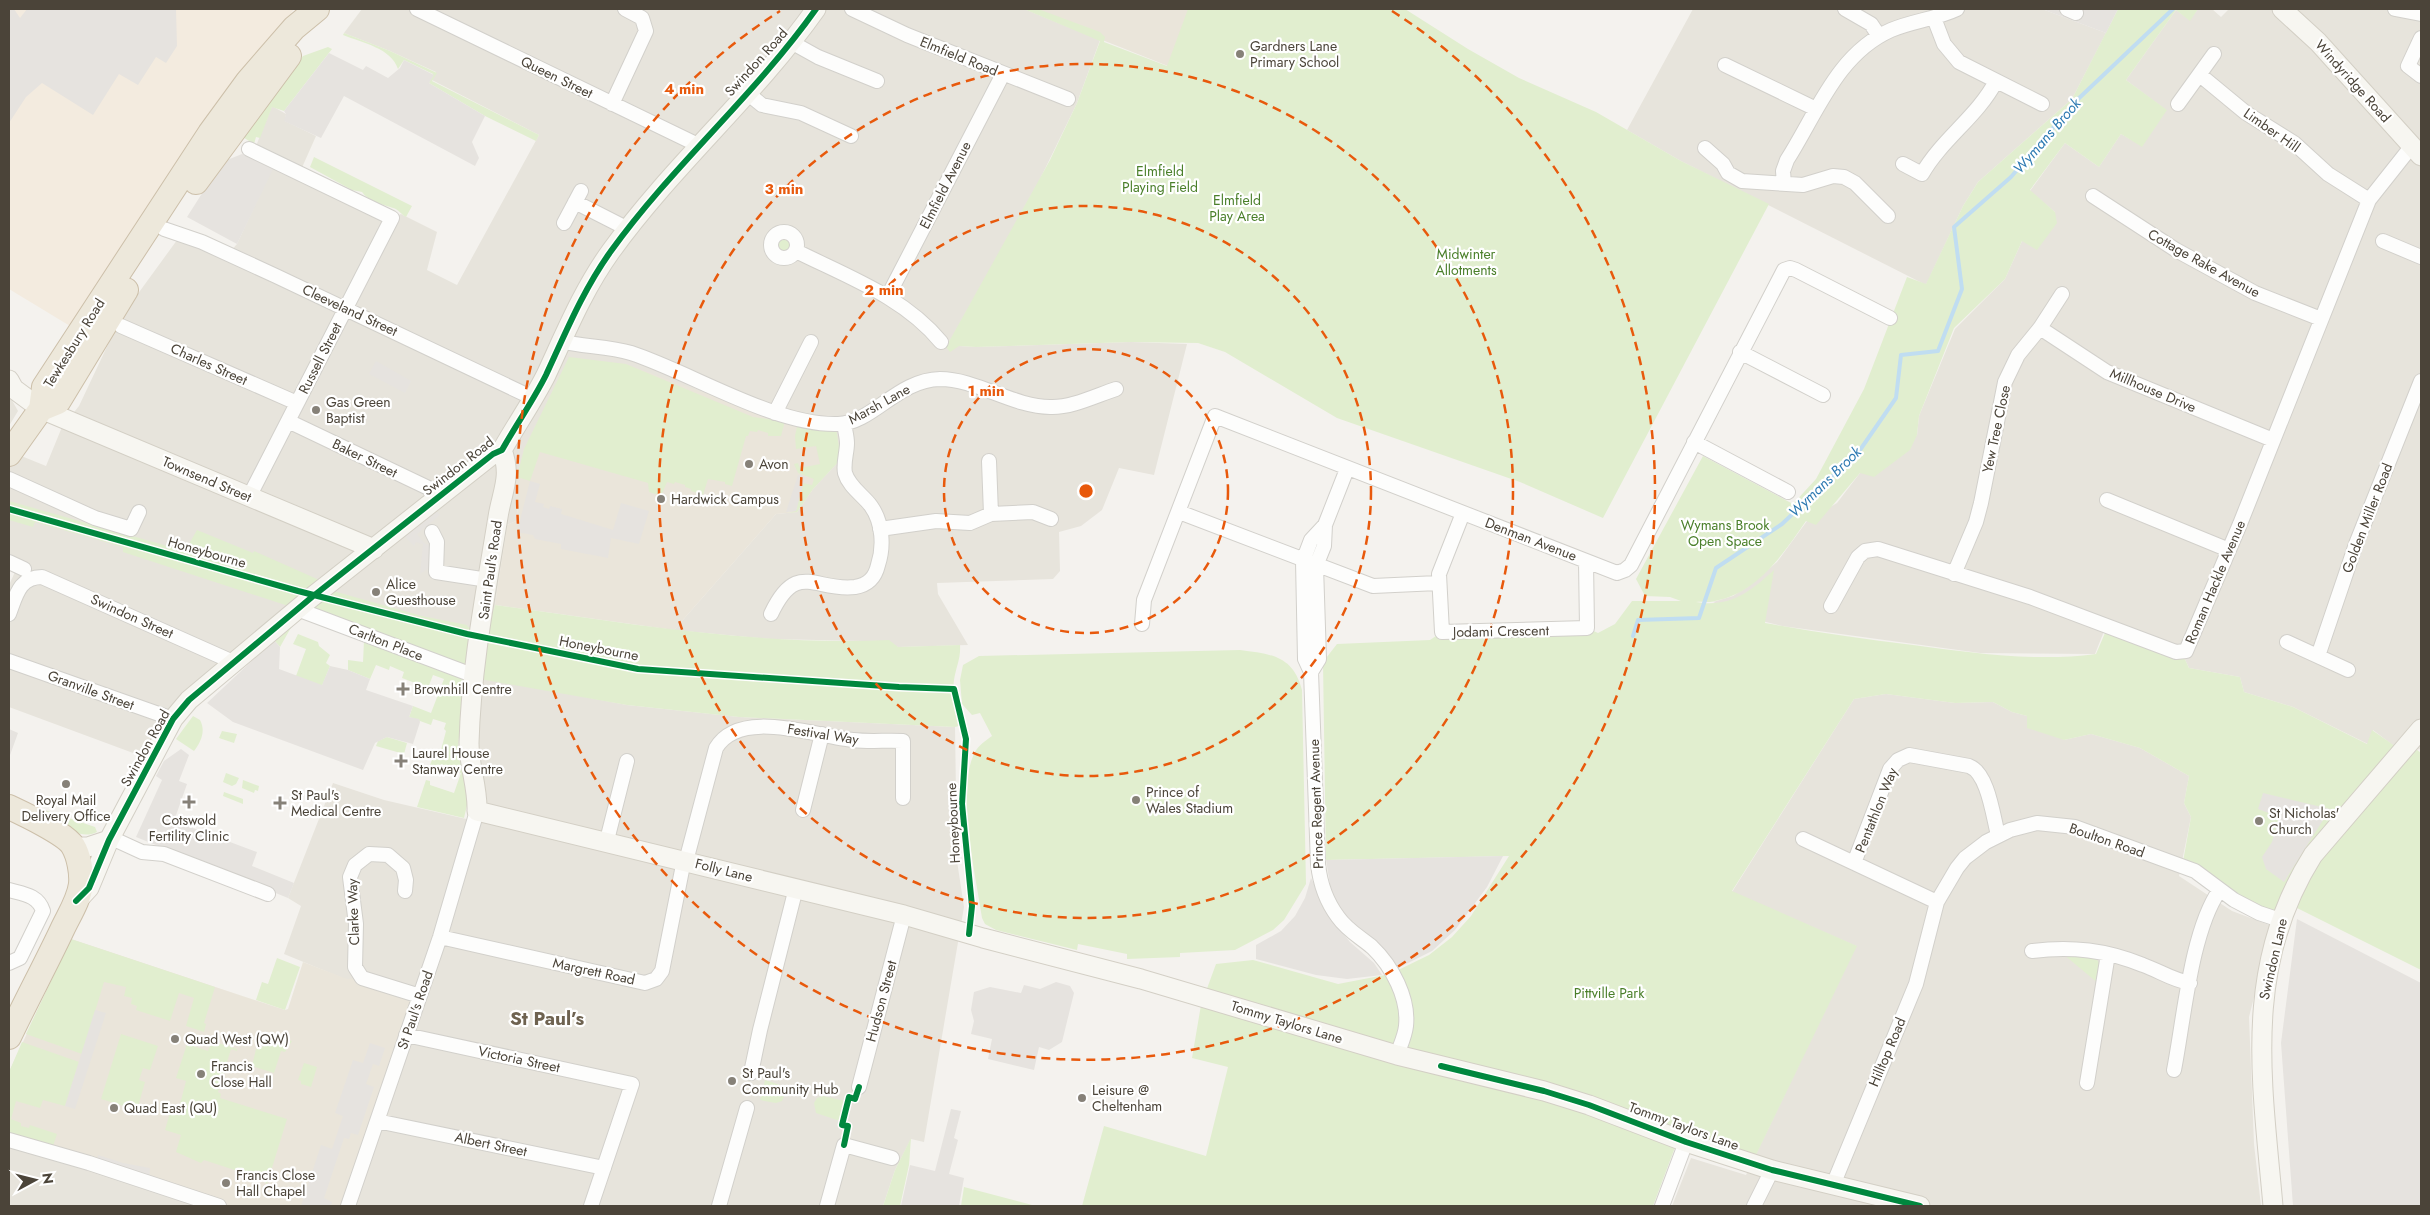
<svg xmlns="http://www.w3.org/2000/svg" width="2430" height="1215" font-family="Jost,sans-serif">
<rect width="100%" height="100%" fill="#f4f2ee"/>
<!-- residential -->
<path fill="#e7e4dc" d="M362,9H1024L1100,40L1077,103L959,346L976,347L1131,342L1187,344L1154,475L1119,468L1102,510L1081,526L1059,532L1060,571L1053,579L937,583L938,594L968,645L898,647L863,641L770,639L674,630L776,514L797,512L813,489L841,459L517,477L515,483L518,506L516,521L507,525L490,640L315,596L189,700L152,760L9,707V585L20,561L9,556V462L14,453L46,466L62,427L79,406L121,317L180,236L228,254L237,244L275,162L254,151L272,106L286,114L285,121L316,136L300,172L392,218L401,214L437,232L427,270L457,285L539,135L432,80L436,72L390,51L344,33Z
M1693,9H2042L2106,33L2072,99L1978,182L1963,206L1926,285L1681,161L1627,130Z
M2198,9H2212L2221,17L2229,9H2421V749L2402,752L2373,730L2368,744L2293,707L2244,692L2240,677L2189,668L2182,653L2108,621L2095,654L1980,653L1782,626L1742,616L1713,602L1733,596L1749,586L1777,562L1807,521L1837,503L1860,473L1917,435L1919,416L1955,329L2005,279L2022,241L2055,212L2030,191L2065,143L2099,167L2121,134L2142,146L2166,110L2126,80L2176,10L2190,20Z
M9,395L18,411L9,426Z
M475,676L627,705L739,717L955,727L957,861L964,907L924,1142L911,1139L895,1170L883,1206H348L345,979L284,954L301,906L288,898L333,783L384,800L475,821Z
M1886,694L1955,703L1993,702L2012,712L2027,716L2064,740L2091,734L2140,748L2189,776L2184,803L2191,817L2179,876L2232,911L2272,926L2249,1017L2254,1144L2261,1206H1672L1691,1158L1746,1175L1856,946L1732,892L1854,699Z
M9,1140L219,1206H9Z"/>
<!-- commercial -->
<path fill="#f3ebdf" d="M9,9H294L75,329L9,289Z"/>
<!-- education -->
<path fill="#eae5da" d="M1024,9H1362L1168,66Z
M569,357L626,364L775,419L836,428L841,459L813,489L797,512L776,514L674,630L495,605L507,525L516,521L518,506L515,483L524,449Z
M71,939L285,1010L288,1009L303,962L347,979L362,978L420,996L348,1206H219L9,1138V1072Z"/>
<!-- green -->
<path fill="#e1eecf" d="M1024,9H1038L1100,32L1105,37L1104,42L1167,66L1188,9H1405L1468,49L1519,78L1596,112L1681,161L1769,204L1603,518L1520,482L1337,418L1225,352L1198,343L1131,342L976,347L959,346L950,352L946,347L1050,160L1077,103L1100,41Z
M2118,9H2198L2190,21L2176,10L2126,80L2167,110L2142,147L2121,134L2099,167L2065,143L2030,190L2055,212L2057,223L2037,250L2022,241L2005,279L1954,328L1919,416L1917,435L1910,450L1874,477L1860,473L1816,525L1806,521C1783,554 1758,593 1715,601C1709,603 1702,601 1696,602C1730,608 1750,592 1774,570L1765,623C1814,632 1863,639 1913,645C1972,653 2036,662 2096,654L2108,626L2182,653L2189,668L2240,677L2244,692L2293,707L2367,744L2372,730L2402,751L2416,749L2421,753V970L2287,903L2280,920L2182,867L2191,817L2184,803L2189,776L2140,748L2091,734L2064,740L2027,728V716L2012,712L1993,702L1955,703L1886,694L1854,699L1732,891L1857,946L1755,1157L1680,1134L1653,1206H1082L1104,1126L1206,1156L1228,1067L1192,1058L1201,1005L1216,964L1253,960L1338,984L1390,974L1429,955L1452,937L1471,916L1509,856L1326,860L1323,662L1337,644L1430,640L1442,632L1587,628L1598,633L1615,624L1632,601H1681L1670,597L1645,596L1636,579L1703,456L1793,504L1816,479L1864,389L1907,277L1926,284L1963,206L1978,182L2072,99Z
M344,33L390,51L437,73L432,81L539,135L536,141L485,116L429,83L433,74L404,60L398,69C391,48 363,43 343,35Z
M328,47L332,49L284,111L272,107L260,138L256,137L254,144L241,136L303,56Z
M314,157L412,206L406,217C402,215 398,209 393,208C384,205 368,201 362,192L352,190L310,167Z
M772 245a12 12 0 1 1 24 0a12 12 0 1 1-24 0Z
M569,357L626,364L753,417L785,421L781,436H768V433L758,430L757,432L750,431L748,436H746L732,486L725,484V482L708,479L703,495L691,491V489L685,487V485L675,482L674,484L667,482L661,496L649,492L648,483L540,452L530,481L517,477L524,449Z
M798,422L836,428L841,459L813,489L797,512L787,513L796,511L803,483L812,485L814,479L798,473L794,464L798,463L800,468L820,464L816,446L796,449L795,436Z
M9,501L185,551L197,530L253,553L254,551L317,579L333,591L422,616L467,625L468,627L481,629L484,606L494,610L495,605C626,623 757,646 889,640L898,647L960,645C961,658 956,667 954,680C952,694 957,709 963,722L959,726L955,727L739,717L627,705L485,680L310,613L123,552V547L35,522L33,527L9,520Z
M293,624L280,647L274,640Z
M298,634L318,642L319,646L330,655L326,663L330,666L322,686L296,676L306,649L293,644Z
M364,641L465,680L458,746L468,801L464,818L417,807L426,780L430,781V785L454,793L461,773L430,765L436,749L441,750L446,731L444,729L446,723L433,719L431,725L409,717L413,706L431,713L444,679L433,675L428,688L402,678L404,672L390,666L389,670L376,665L370,679L348,670V660L363,662Z
M1240,650C1270,654 1293,655 1302,690L1306,884L1284,920L1273,930L1235,950L1180,953V957L1127,959V954L1078,944L1077,950L996,930L985,924L982,918C976,875 955,790 975,752C979,745 985,741 992,736L980,713L972,715L962,704L960,680L963,665L979,656Z
M193,716L200,720C206,731 201,742 194,751L176,739Z
M222,731L237,734L234,743L219,738Z
M387,737L407,743L404,754L376,746L378,741Z
M226,773L239,778L236,784L232,786L223,782Z
M243,780L259,786L258,791L255,790L254,793L242,788Z
M224,792L243,799V804L223,796Z
M45,810L95,827L97,832C76,842 60,820 45,810Z
M71,939L215,987L204,1023L206,1024L204,1032L186,1026L194,998L179,993L170,1021L136,1010L137,1006L131,1004L132,998L124,996L126,987L104,982L82,1054L26,1034Z
M2063,954L2096,958L2101,966L2099,984Z
M277,958L300,967L285,1010L256,1000L262,982L268,984Z
M267,1033L292,1041L285,1052L281,1051L274,1073L252,1066L256,1049L263,1047Z
M121,1034L158,1046L150,1070L143,1068L139,1080L145,1082L137,1110L101,1099Z
M212,1041L237,1049V1051L231,1049L218,1092L221,1094L220,1098L287,1119L267,1184L262,1179L204,1160L201,1163L176,1152L181,1135L165,1130L172,1106L179,1108L186,1081L176,1078L187,1044L208,1051Z
M22,1042L79,1062L65,1106L43,1100L40,1108L16,1101L11,1119L21,1123V1126L29,1128L30,1125L57,1134L52,1149L9,1138V1072Z
M304,1063L317,1067L311,1087L301,1084V1081L298,1080Z
M765,1080L783,1086L786,1092L782,1101L776,1103L760,1100Z
M823,1096L845,1101L840,1121L816,1113L814,1103L817,1098Z
M911,1138L909,1165L900,1206H883L895,1170Z
M964,1187L1036,1206H961Z"/>
<!-- parking -->
<path fill="#e6e3df" d="M9,9H14L20,18L27,9H176L177,46L166,63L156,57L138,85L119,74L93,115L42,83L26,97L9,123Z
M2042,9H2118L2106,33Z
M329,53L363,70L366,66L388,78L400,68L404,60L434,75L429,83L485,116L472,142L479,158L475,166L344,96L321,138L284,121L286,114L284,111Z
M242,154L273,169L237,244L187,217L222,162Z
M376,361L411,381L405,393L369,374Z
M798,475L805,477L796,511L786,512Z
M530,481L540,484L535,502L544,504L543,507L549,509L550,506L562,509L561,514L613,530L621,503L649,511L639,544L611,538L608,558L561,549V544L535,539L533,535L517,532Z
M434,508L440,515L417,534L423,542L432,547V566L420,574L423,544L416,542L414,546L402,534Z
M274,640L280,647L279,669L322,685L330,666L348,670L370,679L366,690L413,706L409,717L419,719L420,722L413,744L387,737L375,743L363,770L233,722L207,703Z
M9,729L18,733L9,758Z
M181,749L189,755L179,781L187,784L174,821L257,852L252,866L294,883L288,898L136,837L162,780L156,776L164,761Z
M2263,793L2330,809L2284,882L2266,869L2262,857L2272,842L2279,817L2258,809Z
M1503,856L1487,887L1455,930L1432,951L1396,969L1340,909L1331,891L1326,860Z
M1311,878L1331,918L1350,942L1374,963L1382,975L1347,979L1316,975L1256,959V945L1281,931L1295,916L1305,898Z
M2297,919L2421,983V1206H2293L2281,1043Z
M1056,982L1070,986L1074,993L1062,1042L1049,1050L1039,1047L1034,1070L988,1059L992,1039L971,1034L974,1021L971,1010L974,992L990,987L1021,993L1024,985L1040,989Z
M95,1010L106,1013L75,1109L65,1106Z
M370,1043L385,1048L379,1066L373,1064L366,1084L374,1087L358,1135L351,1133L349,1139L344,1138L324,1198L332,1202L331,1206H301L321,1145L332,1149L343,1116L335,1113L353,1060L363,1063Z
M951,1109L961,1111L954,1138L958,1140L949,1174L964,1178L959,1206H901L910,1165L935,1171Z
M98,1155L123,1163L150,1168L149,1180L97,1162Z"/>
<g fill="none" stroke-linecap="round" stroke-linejoin="round">
<!-- stream -->
<path stroke="#c0ddf1" stroke-width="4" d="M1633,636L1638,620L1699,618L1716,568L1782,524L1860,450L1896,398L1901,355L1938,351L1962,289L1954,227L2011,177L2076,101L2173,9"/>
<!-- street casing -->
<g stroke="#d2d0cb" stroke-width="16">
<path id="street" d="M417,9L698,145
M852,9L907,35L1068,99
M1845,9L1871,24L1879,36
M2067,9L2076,13
M2395,9L2421,14
M1934,18L1944,44L1959,62L2042,104
M791,42L818,57L877,81
M1725,65L1816,109
M2200,75L2246,113L2294,143L2328,174L2369,200
M2421,76L2408,66L2421,38
M746,92L762,105L801,113L851,136
M612,104L646,31L642,18L625,9
M2178,104L2214,54
M1705,148L1723,164L1728,173L1742,181L1803,185L1833,176L1844,177L1855,183L1888,216
M1903,164L1922,174C1942,139 1978,116 1996,81
M1784,184L1783,171L1787,160C1817,113 1837,54 1891,30C1912,21 1936,19 1957,9
M2093,196L2176,250L2255,293L2321,319
M575,202L628,229
M564,223L581,191
M164,229L202,242L276,276L533,398
M771 245a13 13 0 1 1 26 0a13 13 0 1 1-26 0Z
M2383,241L2421,257
M796,251C848,277 904,297 941,342
M888,296L1003,74
M121,326L297,403
M2040,328L2107,372L2273,440
M560,341C583,347 608,346 631,353C692,373 775,426 838,424C873,423 897,380 940,379C976,379 1014,407 1050,407C1071,408 1095,396 1116,389
M1740,352L1823,395
M775,413L811,342
M288,421L441,494
M1694,442L1788,492
M989,461L991,514
M9,479L95,518L131,529L139,512
M249,497L392,218L249,149
M2107,500L2229,550
M1179,512L1373,586L1438,583
M1463,513L1439,574L1442,632L1587,628L1586,561
M1325,525L1311,540L1303,561L1305,659L1311,672L1318,864C1320,883 1326,901 1338,917C1347,930 1360,937 1372,947C1392,966 1409,998 1406,1026C1405,1036 1400,1046 1397,1055
M880,529L936,521L970,523L991,514L1033,512L1051,519
M432,532L437,542L436,572L488,580
M9,562L24,569
M1954,574L1976,522L1981,503L2005,382L2018,355L2040,328L2062,294
M1831,606L1858,557L1865,551L1878,549L2030,597L2176,652L2186,651L2240,524L2369,200L2411,147
M297,609L475,676
M9,614C16,596 19,577 42,577L233,662
M771,614C797,559 815,592 855,587C868,585 875,578 878,565C884,547 883,523 871,506C863,495 849,487 845,473C843,463 847,453 847,443C847,437 845,430 844,424
M1142,624L1144,600L1215,416L1617,573L1625,570L1631,565L1784,270L1790,268L1796,270L1890,318
M2287,642L2348,670
M2318,656L2356,544L2421,381
M9,661L173,719
M1311,672L1319,659L1316,566L1324,546L1325,525L1347,469
M803,810L822,734
M1803,839L1937,902
M109,840L118,841L142,852L164,854L268,894
M606,844L627,761
M686,861L716,748C740,707 817,737 853,740C870,742 887,740 903,741V798
M1854,863L1890,769L1898,760L1909,755L1969,766C1988,773 1993,816 1998,835
M9,890C23,894 38,895 43,911L20,958L9,963
M405,891L406,880L403,868L388,855L369,854L355,865L350,877L356,924L355,967L362,978L420,996
M440,937L645,983L656,979L662,971L684,860
M2032,951C2072,946 2106,950 2143,965C2160,971 2172,980 2190,983
M406,1035L632,1084L591,1206
M2174,1070C2184,1019 2191,932 2219,891
M751,1073L760,1030L796,888
M2087,1083L2108,954
M859,1087L904,915
M377,1121L604,1168
M9,1140L89,1163L219,1206
M1833,1185L1916,984L1937,902L1957,868L1965,858L1986,842L2010,830L2037,823L2075,827L2195,871L2234,900L2259,913L2280,920
M348,1206L440,937L477,811
M719,1206L747,1108
M827,1206L844,1145L892,1158
M1662,1206L1686,1142
M1754,1206L1772,1170"/>
</g>
<!-- secondary casing -->
<g stroke="#d3cfc5" stroke-width="21">
<path id="secondary" d="M2282,9L2318,42L2421,156
M9,380L14,389L41,409L374,549
M502,450C512,477 502,491 498,517C486,591 471,668 469,743C469,766 478,788 477,811L904,915L983,938L1141,979L1397,1055L1544,1091L1589,1105L1686,1142L1772,1170L1920,1206
M74,847H88L109,840
M78,900L89,888L109,840L173,719L189,700L312,597L493,454L502,450C516,425 533,401 546,375C566,332 583,290 611,251C673,165 755,95 816,9
M2273,1206C2262,1081 2242,967 2313,855L2421,729"/>
</g>
<!-- highway casing -->
<g stroke="#ccbfa9" stroke-width="26">
<path id="highway" d="M196,182L289,56
M41,409L58,402L126,290
M9,454L41,409L44,387L210,133L248,81L294,28L317,9
M9,807C24,814 66,834 73,846C79,856 82,873 81,884C79,900 69,915 62,930C45,966 26,1001 9,1037"/>
</g>
<!-- street -->
<use href="#street" stroke="#fdfdfc" stroke-width="14"/>
<!-- secondary -->
<use href="#secondary" stroke="#f7f6f1" stroke-width="19"/>
<!-- highway -->
<use href="#highway" stroke="#ede8db" stroke-width="24"/>
<!-- cycleway casing -->
<g stroke="#fff" stroke-width="9">
<path id="cycleway" d="M9,509L298,591L467,634L638,669L899,687L954,689L966,739L962,804L972,906L969,934
M76,901L89,888L109,840L173,719L189,700L312,597L493,454L502,450C516,425 533,401 546,375C566,332 583,290 611,251C673,165 755,95 816,9
M1441,1066L1544,1091L1589,1105L1686,1142L1772,1170L1920,1206
M844,1145L848,1126L842,1125L849,1097L855,1099L859,1087"/>
</g>
<!-- cycleway -->
<use href="#cycleway" stroke="#00873e" stroke-width="6"/>
</g>
<!-- distance rings -->
<g fill="none" stroke="#e8590c" stroke-width="2.5" stroke-dasharray="9 6">
<circle cx="1086" cy="491" r="142"/>
<circle cx="1086" cy="491" r="285"/>
<circle cx="1086" cy="491" r="427"/>
<path d="M1392 11A569 569 0 1 1 780 11"/>
</g>
<!-- markers -->
<g fill="#868178" stroke="#fff" stroke-width="2">
<circle cx="1240" cy="54" r="5"/>
<circle cx="316" cy="410" r="5"/>
<circle cx="749" cy="464" r="5"/>
<circle cx="661" cy="499" r="5"/>
<circle cx="376" cy="592" r="5"/>
<path d="M400.5 681.5h5v5h5v5h-5v5h-5v-5h-5v-5h5z"/>
<path d="M398.5 753.5h5v5h5v5h-5v5h-5v-5h-5v-5h5z"/>
<circle cx="66" cy="784" r="5"/>
<circle cx="1136" cy="800" r="5"/>
<path d="M186.5 794.5h5v5h5v5h-5v5h-5v-5h-5v-5h5z"/>
<path d="M277.5 795.5h5v5h5v5h-5v5h-5v-5h-5v-5h5z"/>
<circle cx="2259" cy="821" r="5"/>
<circle cx="175" cy="1039" r="5"/>
<circle cx="201" cy="1074" r="5"/>
<circle cx="732" cy="1081" r="5"/>
<circle cx="1082" cy="1098" r="5"/>
<circle cx="114" cy="1108" r="5"/>
<circle cx="226" cy="1183" r="5"/>
</g>
<g text-anchor="middle" dominant-baseline="central" stroke-width="4.5" stroke-linejoin="round" paint-order="stroke">
<!-- poi labels -->
<g font-size="14" fill="#4b4439" stroke="#fff" text-anchor="start">
<text x="1250" y="46">Gardners Lane<tspan x="1250" dy="16">Primary School</tspan></text>
<text x="326" y="402">Gas Green<tspan x="326" dy="16">Baptist</tspan></text>
<text x="759" y="464">Avon</text>
<text x="671" y="499">Hardwick Campus</text>
<text x="386" y="584">Alice<tspan x="386" dy="16">Guesthouse</tspan></text>
<text x="414" y="689">Brownhill Centre</text>
<text x="412" y="753">Laurel House<tspan x="412" dy="16">Stanway Centre</tspan></text>
<text x="1146" y="792">Prince of<tspan x="1146" dy="16">Wales Stadium</tspan></text>
<text x="291" y="795">St Paul's<tspan x="291" dy="16">Medical Centre</tspan></text>
<text x="66" y="800" text-anchor="middle">Royal Mail<tspan x="66" dy="16">Delivery Office</tspan></text>
<text x="2269" y="813">St Nicholas'<tspan x="2269" dy="16">Church</tspan></text>
<text x="189" y="820" text-anchor="middle">Cotswold<tspan x="189" dy="16">Fertility Clinic</tspan></text>
<text x="185" y="1039">Quad West (QW)</text>
<text x="211" y="1066">Francis<tspan x="211" dy="16">Close Hall</tspan></text>
<text x="742" y="1073">St Paul's<tspan x="742" dy="16">Community Hub</tspan></text>
<text x="1092" y="1090">Leisure @<tspan x="1092" dy="16">Cheltenham</tspan></text>
<text x="124" y="1108">Quad East (QU)</text>
<text x="236" y="1175">Francis Close<tspan x="236" dy="16">Hall Chapel</tspan></text>
</g>
<!-- street labels -->
<g font-size="14" fill="#4b4439" stroke="#fff">
<text transform="translate(959 56) rotate(22)">Elmfield Road</text>
<text transform="translate(756 62) rotate(-48)">Swindon Road</text>
<text transform="translate(557 77) rotate(26)">Queen Street</text>
<text transform="translate(2353 81) rotate(48)">Windyridge Road</text>
<text transform="translate(2272 130) rotate(35)">Limber Hill</text>
<text transform="translate(945 185) rotate(-63)">Elmfield Avenue</text>
<text transform="translate(2204 263) rotate(29)">Cottage Rake Avenue</text>
<text transform="translate(350 310) rotate(25)">Cleeveland Street</text>
<text transform="translate(74 343) rotate(-58)">Tewkesbury Road</text>
<text transform="translate(320 358) rotate(-63)">Russell Street</text>
<text transform="translate(209 364) rotate(24)">Charles Street</text>
<text transform="translate(2153 390) rotate(23)">Millhouse Drive</text>
<text transform="translate(879 404) rotate(-29)">Marsh Lane</text>
<text transform="translate(1996 429) rotate(-78)">Yew Tree Close</text>
<text transform="translate(365 458) rotate(26)">Baker Street</text>
<text transform="translate(458 466) rotate(-38)">Swindon Road</text>
<text transform="translate(207 479) rotate(23)">Townsend Street</text>
<text transform="translate(2367 518) rotate(-69)">Golden Miller Road</text>
<text transform="translate(1531 539) rotate(21)">Denman Avenue</text>
<text transform="translate(207 552) rotate(16)">Honeybourne</text>
<text transform="translate(490 570) rotate(-82)">Saint Paul's Road</text>
<text transform="translate(2215 582) rotate(-67)">Roman Hackle Avenue</text>
<text transform="translate(132 616) rotate(24)">Swindon Street</text>
<text transform="translate(1501 631) rotate(-1)">Jodami Crescent</text>
<text transform="translate(386 642) rotate(21)">Carlton Place</text>
<text transform="translate(599 648) rotate(11)">Honeybourne</text>
<text transform="translate(91 690) rotate(20)">Granville Street</text>
<text transform="translate(823 734) rotate(9)">Festival Way</text>
<text transform="translate(145 748) rotate(-61)">Swindon Road</text>
<text transform="translate(1316 804) rotate(-92)">Prince Regent Avenue</text>
<text transform="translate(1876 810) rotate(-68)">Pentathlon Way</text>
<text transform="translate(953 823) rotate(-93)">Honeybourne</text>
<text transform="translate(2107 840) rotate(19)">Boulton Road</text>
<text transform="translate(724 870) rotate(14)">Folly Lane</text>
<text transform="translate(353 912) rotate(-92)">Clarke Way</text>
<text transform="translate(2273 959) rotate(-77)">Swindon Lane</text>
<text transform="translate(594 971) rotate(12)">Margrett Road</text>
<text transform="translate(881 1001) rotate(-75)">Hudson Street</text>
<text transform="translate(415 1010) rotate(-71)">St Paul's Road</text>
<text transform="translate(1287 1022) rotate(17)">Tommy Taylors Lane</text>
<text transform="translate(1887 1052) rotate(-67)">Hilltop Road</text>
<text transform="translate(519 1059) rotate(12)">Victoria Street</text>
<text transform="translate(1684 1126) rotate(20)">Tommy Taylors Lane</text>
<text transform="translate(491 1144) rotate(12)">Albert Street</text>
</g>
<!-- park labels -->
<g font-size="14" fill="#4a7f2a" stroke="#fff">
<text x="1160" y="171">Elmfield<tspan x="1160" dy="16">Playing Field</tspan></text>
<text x="1237" y="200">Elmfield<tspan x="1237" dy="16">Play Area</tspan></text>
<text x="1466" y="254">Midwinter<tspan x="1466" dy="16">Allotments</tspan></text>
<text x="1725" y="525">Wymans Brook<tspan x="1725" dy="16">Open Space</tspan></text>
<text x="1609" y="993">Pittville Park</text>
</g>
<!-- water labels -->
<g font-size="15" font-style="italic" fill="#2e7ab2" stroke="#fff">
<text transform="translate(2047 136) rotate(-49)">Wymans Brook</text>
<text transform="translate(1825 482) rotate(-44)">Wymans Brook</text>
</g>
<!-- district labels -->
<g font-size="19" font-weight="bold" fill="#6e6250" stroke="#fff">
<text x="547" y="1018">St Paul’s</text>
</g>
</g>
<circle cx="1086" cy="491" r="8" fill="#e8590c" stroke="#fff" stroke-width="2.5"/>
<g font-size="15" text-anchor="middle" font-weight="bold" fill="#e8590c" stroke="#fff" stroke-width="4.5" stroke-linejoin="round" paint-order="stroke">
<text x="684" y="94">4 min</text>
<text x="784" y="194">3 min</text>
<text x="884" y="295">2 min</text>
<text x="986" y="396">1 min</text>
</g>
<!-- border -->
<rect width="2430" height="1215" fill="none" stroke="#4b4439" stroke-width="20"/>
<!-- north arrow -->
<g transform="translate(35 1180) rotate(83)" stroke="#ffffff" stroke-width="4" paint-order="stroke">
<path d="M0-4L9 19L0 12L-9 19Z" fill="#4b4439"/>
<text y="-8" font-size="14" font-weight="bold" text-anchor="middle" fill="#4b4439">N</text>
</g>
</svg>
